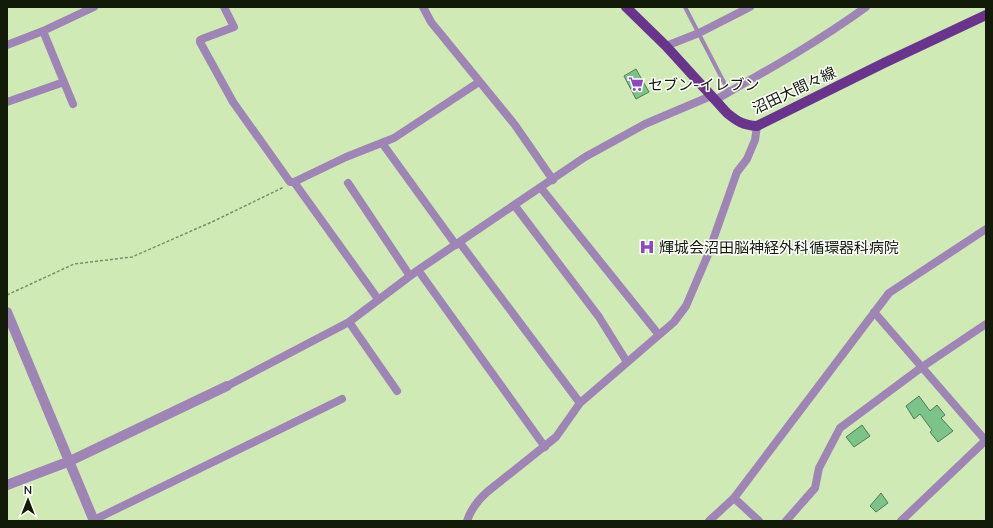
<svg xmlns="http://www.w3.org/2000/svg" width="993" height="528" font-family="Mulish,'Noto Sans JP',sans-serif">
<rect width="100%" height="100%" fill="#d0eab5"/>
<!-- building -->
<path fill="#7cc38a" stroke="#4e7c57" d="M636,69L649,92L636,99L624,76Z
M919,396L930,411L937,405L945,415L941,418L953,431L938,442L930,432L932,430L920,414L914,419L906,406Z
M862,425L870,436L854,447L846,437Z
M881,493L888,503L876,512L870,506Z"/>
<g fill="none" stroke-linecap="round" stroke-linejoin="round">
<!-- path -->
<path stroke="#7b8d67" stroke-width="1.5" stroke-dasharray="3 2" stroke-linecap="butt" d="M7,295L74,264L132,257L214,221L284,187"/>
<!-- service -->
<path stroke="#9f85b5" stroke-width="4" d="M685,7L729,92"/>
<!-- minor -->
<path stroke="#9f85b5" stroke-width="8" d="M224,7L234,27L202,39L200,40V42L233,102L290,182H294L346,157L394,138L479,82
M423,7L431,22L515,125L553,180
M43,31L73,104
M7,45L43,31L94,7
M666,46L699,33L750,7
M715,100C766,71 818,42 866,7
M7,102L64,82
M382,143L456,245
M294,182L378,299
M348,183L410,276
M541,188L659,335
M515,206L599,317L627,362
M460,243L580,403
M418,270L545,447
M874,312L986,441
M349,322L397,391
M227,386L349,322L418,270L585,157L645,124L711,96
M734,498L759,521
M94,520L342,399
M467,521C471,509 478,500 487,492L556,437L580,403L674,322L686,306L707,257L737,172L747,159L755,140L757,126
M709,521L734,498L889,293L986,229
M786,521L815,488L819,468L840,428L922,367L986,324
M901,521L986,440"/>
<!-- tertiary -->
<path stroke="#9f85b5" stroke-width="10" d="M7,312L94,521
M7,485L70,461L227,386"/>
<!-- primary -->
<path stroke="#69358c" stroke-width="10" d="M626,7L666,46L727,113C738,122 743,125 757,126L884,63L986,15"/>
</g>
<!-- icons -->
<defs>
<g id="supermarket-bare" transform="scale(1.2)"><path d="M-6-5.5h2.5l.6 2H6L4.5 2H-2.5L-4.4-4H-6ZM-1.5 3.2a1.3 1.3 0 1 0 .1 0ZM3 3.2a1.3 1.3 0 1 0 .1 0Z" fill="#8e48bc" stroke="#fff" stroke-width="2.5" paint-order="stroke"/></g>
<g id="hospital-bare" transform="scale(1.2)"><path d="M-5-5h3v3.5h4V-5h3V5h-3V1.5h-4V5h-3Z" fill="#8e48bc" stroke="#fff" stroke-width="2.5" paint-order="stroke"/></g>
</defs>
<g fill-rule="evenodd">
<use href="#supermarket-bare" x="636" y="84"/>
<use href="#hospital-bare" x="647" y="247"/>
</g>
<g text-anchor="middle" dominant-baseline="central" stroke-width="3" stroke-linejoin="round" paint-order="stroke">
<!-- poi labels -->
<g font-size="15" fill="#121b07" stroke="#fff" text-anchor="start">
<text x="648" y="84">セブン-イレブン</text>
<text x="659" y="247">輝城会沼田脳神経外科循環器科病院</text>
</g>
<!-- street labels -->
<g font-size="15" fill="#121b07" stroke="#fff">
<text transform="translate(794 90) rotate(-25)">沼田大間々線</text>
</g>
</g>
<!-- border -->
<rect width="993" height="528" fill="none" stroke="#121b07" stroke-width="16"/>
<!-- north arrow -->
<g transform="translate(28 500)" stroke="#ffffff" stroke-width="3" paint-order="stroke">
<path d="M0-3L7 15L0 10L-7 15Z" fill="#121b07"/>
<text y="-6" font-size="11" font-weight="bold" text-anchor="middle" fill="#121b07">N</text>
</g>
</svg>
